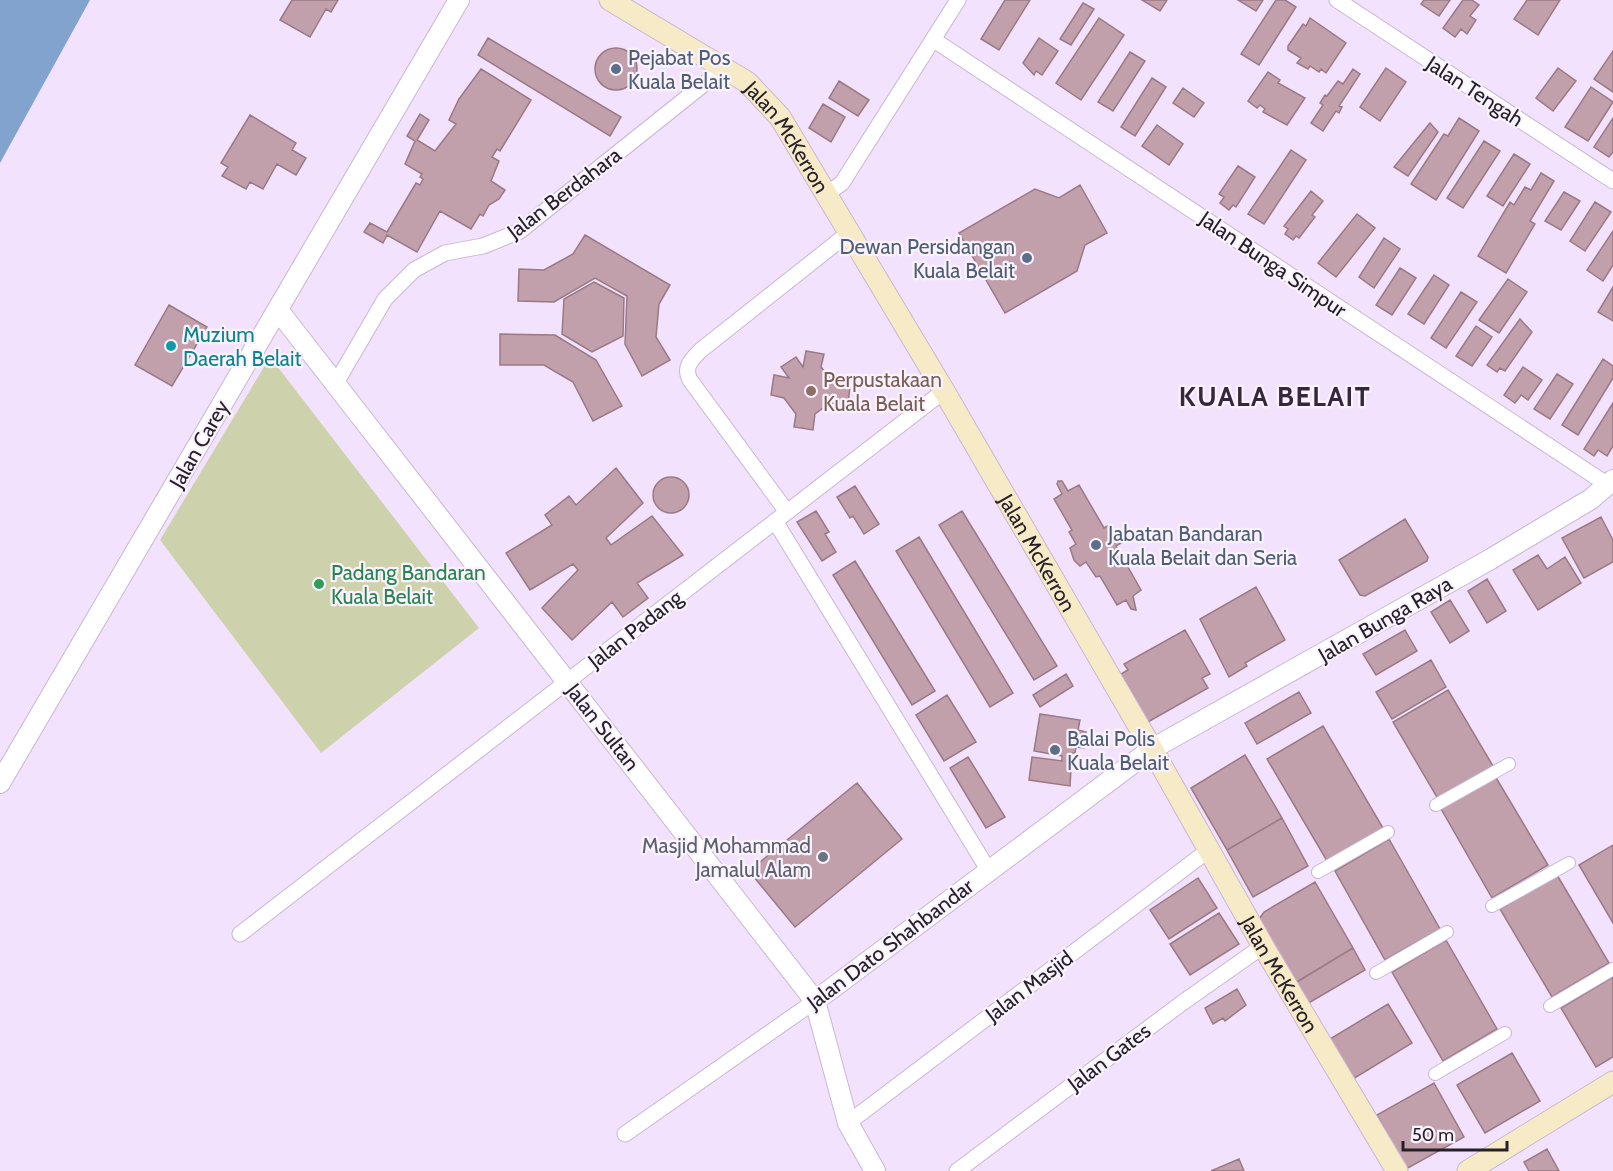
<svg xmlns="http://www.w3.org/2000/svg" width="1613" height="1171" font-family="Cabin,sans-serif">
<rect width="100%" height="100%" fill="#f3e2fd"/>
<!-- green -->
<path fill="#ced2ac" d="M270,357L479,628L321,753L160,540Z"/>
<!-- water -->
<path fill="#82a3ce" d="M0,0H90L0,163Z"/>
<!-- building -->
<path fill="#c1a0ab" stroke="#997a84" stroke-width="1.5" d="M292,0H338L331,12L326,9L310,37L280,20Z
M1005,0H1030L999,50L981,39Z
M1142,0H1167L1160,11Z
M1238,0H1263L1256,11Z
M1276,0H1285L1296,7L1259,65L1241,54Z
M1424,0H1450L1439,16L1421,4Z
M1463,0H1472L1479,5L1470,16L1476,20L1467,34L1461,29L1455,37L1443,28Z
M1527,0H1560L1538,35L1514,19Z
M1083,3L1094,9L1071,45L1060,39Z
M1099,18L1124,35L1081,100L1056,83Z
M1310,18L1346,43L1326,73L1321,69L1319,72L1310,66L1308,69L1297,63L1301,58L1288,50V46L1303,24L1306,26Z
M488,38L621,117L610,136L478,55Z
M1039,38L1058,51L1042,75L1036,71L1034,75L1023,63Z
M595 69a21 21 0 1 1 42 0a21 21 0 1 1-42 0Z
M1613,51V92L1594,79Z
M1130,52L1145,61L1113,111L1098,102Z
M1386,68L1406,82L1380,121L1360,107Z
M1558,68L1576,81L1553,111L1536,98Z
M481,69L531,100L500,151L497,149L492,157L499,161L491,181L505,190L499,199L489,205L483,216L480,214L471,229L440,211L417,252L387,235L383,243L364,232L370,223L387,232L416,183L420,185L423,179L420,177L422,174L405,164L415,141L407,136L420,114L429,120L417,140L435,151L456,124L449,120L459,99Z
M1353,69L1360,74L1339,106L1342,107L1339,113L1336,111L1323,131L1311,123L1323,105L1320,103L1325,95L1327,96L1338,81L1343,84Z
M1268,72L1280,80L1278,83L1305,98L1287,125L1263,112L1265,109L1260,105L1257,108L1248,101Z
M1152,78L1166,87L1135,136L1121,127Z
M839,81L869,100L858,116L829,98Z
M1591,87L1613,102L1588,141L1565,127Z
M1183,88L1204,103L1194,117L1173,103Z
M823,104L845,117L831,142L809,128Z
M250,115L296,143L292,150L306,158L296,175L277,164L263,189L250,182L246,189L222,176L228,167L221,163Z
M1459,118L1479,131L1436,200L1411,184L1444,134L1448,136Z
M1613,118V152L1609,157L1594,147Z
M1430,123L1438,132L1408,176L1394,167Z
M1157,125L1183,144L1169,165L1142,146Z
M1484,141L1500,151L1463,208L1447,198Z
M1291,150L1306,160L1264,224L1248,214Z
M1514,154L1530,164L1503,206L1487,196Z
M1238,166L1255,177L1236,207L1233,205L1229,210L1220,203L1224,197L1219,194Z
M1541,173L1554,181L1530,221L1535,224L1506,273L1478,256L1510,202L1514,205L1525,187L1531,190Z
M1080,185L1107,233L1085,245L1077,271L1005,313L959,233L1035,189L1059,198Z
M1311,191L1323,201L1312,215L1315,217L1299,238L1296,236L1293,240L1285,234L1288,229L1284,226Z
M1564,192L1580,201L1561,230L1545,221Z
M1595,202L1611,212L1585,251L1570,241Z
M1357,214L1375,228L1336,277L1318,263Z
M1613,231V265L1603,281L1587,270Z
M585,235L670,285L659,304L656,337L670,360L642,376L625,344L627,296L595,278L554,302L518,301L519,269L544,270L573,254Z
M585,235L670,285L659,304L656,337L670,360L642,376L625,344L627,296L595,278L554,302L518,301L519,269L544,270L573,254Z
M1384,238L1400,249L1374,288L1359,277Z
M1400,268L1416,278L1392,315L1376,305Z
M1434,275L1449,285L1424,324L1408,314Z
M1508,279L1527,292L1499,333L1479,320Z
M594,282L624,298L623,336L592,352L562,334L564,299Z
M594,282L624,298L623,336L592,352L562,334L564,299Z
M1613,287V321L1598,312Z
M1461,292L1477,302L1446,348L1431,338Z
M169,305L207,327L172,386L135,365Z
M1520,319L1532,332L1505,371L1500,368L1497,372L1487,365Z
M1476,326L1492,337L1472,366L1456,356Z
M500,334L555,335L596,360L622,406L593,421L573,382L544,365H500Z
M500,334L555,335L596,360L622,406L593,421L573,382L544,365H500Z
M806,351L824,354L821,367L835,384L850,386L848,405L830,403L815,414L813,430L794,427L796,414L784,398L771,395L774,375L789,378L781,367L796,357L803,367Z
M1603,359L1613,366V378L1578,435L1562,425Z
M1523,367L1542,380L1528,400L1521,395L1515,403L1504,395Z
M1557,374L1573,384L1550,419L1534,409Z
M1613,403V446L1607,456L1598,450L1594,456L1584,449Z
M616,468L643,503L606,538L611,545L652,516L683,555L637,583L648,598L623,617L612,602L572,640L542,608L578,570L573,564L530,590L506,553L552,525L545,515L569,496L576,505Z
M653 495a18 18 0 1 1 36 0a18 18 0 1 1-36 0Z
M1058,481H1062L1068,491L1079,485L1104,528L1109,525L1121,543L1116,546L1141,590L1133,596L1136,610L1131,609L1126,600L1117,605L1100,576L1096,577L1086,562L1080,566L1074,560L1070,548L1076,544L1069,532L1072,530L1054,499L1062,494L1057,484Z
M855,486L879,524L864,534L853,516L850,518L837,497Z
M816,511L829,532L825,534L836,552L822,561L797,522Z
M962,511L1057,666L1034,680L939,525Z
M1601,517L1613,540V562L1584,578L1562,538Z
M1405,519L1428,557L1427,561L1365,596L1360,595L1339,560Z
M919,537L1013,693L990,707L896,551Z
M1538,555L1547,569L1565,557L1581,583L1538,610L1513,570Z
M855,561L935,691L912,705L833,575Z
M1487,579L1506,611L1487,623L1468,591Z
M1256,587L1285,640L1245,663L1247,666L1229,677L1200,619Z
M1450,600L1469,631L1450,643L1431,612Z
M1185,630L1210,674L1202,678L1208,688L1148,722L1121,674L1128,670L1124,664Z
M1405,630L1417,651L1376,675L1363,654Z
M1431,660L1446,687L1392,719L1376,692Z
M1066,674L1073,686L1040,707L1033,695Z
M1448,690L1493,766L1438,799L1393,722Z
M1299,692L1311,713L1257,744L1245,723Z
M947,695L976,742L944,761L916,715Z
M1040,714L1080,720L1078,730L1086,732L1084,748L1076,747L1075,753H1072L1070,786L1029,780L1032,757L1062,761V756L1034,751Z
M1323,726L1383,828L1327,861L1267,759Z
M1245,755L1282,818L1227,850L1191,788Z
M968,757L1005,817L986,828L950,768Z
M1495,776L1548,865L1492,898L1440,807Z
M857,783L902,839L795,927L749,871Z
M1282,818L1308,866L1253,897L1227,850Z
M1389,839L1440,929L1385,960L1335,871Z
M1613,845V923L1579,865Z
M1557,875L1609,963L1552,997L1500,909Z
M1198,878L1217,908L1169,939L1150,910Z
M1315,882L1353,948L1295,983L1259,919L1264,912Z
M1219,913L1239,944L1190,975L1170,944Z
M1446,940L1497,1029L1443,1061L1392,972Z
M1353,948L1365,970L1307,1004L1295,983Z
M1613,977V1057L1596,1067L1561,1008Z
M1237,989L1246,1005L1225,1021L1223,1018L1213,1024L1205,1008Z
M1388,1004L1412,1043L1353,1079L1330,1039Z
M1512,1053L1540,1101L1485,1133L1457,1085Z
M1434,1083L1464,1137L1406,1169L1377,1115Z
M1547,1149L1559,1171H1529L1524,1162Z
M1239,1159L1244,1171H1211Z"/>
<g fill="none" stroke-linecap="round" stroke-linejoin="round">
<!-- pedestrian casing -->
<g stroke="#c8b7d2" stroke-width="14">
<path id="pedestrian" d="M1436,805L1509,764
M1318,872L1388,832
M1492,906L1569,863
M1376,973L1447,932
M1550,1006L1613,969
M1435,1074L1505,1033"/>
</g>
<!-- minor casing -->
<g stroke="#c8b7d2" stroke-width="17">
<path id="minor" d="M1337,0L1613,181
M934,40L1608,485
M828,193L842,183L958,0
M336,383L385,299L414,270L445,253L483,246L520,231L724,68
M787,512L690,380C683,367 692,359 701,350L850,232
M775,521L989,871
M240,934L944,391
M848,1123L1210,849
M625,1134L815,1001
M957,1171L1182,1003L1263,946"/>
</g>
<!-- tertiary casing -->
<g stroke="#c8b7d2" stroke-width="22">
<path id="tertiary" d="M278,310L815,1001L848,1123L875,1171
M0,783L459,0
M815,1001L1152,749L1489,560L1591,499L1613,480"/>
</g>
<!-- secondary casing -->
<g stroke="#c8b7d2" stroke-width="23">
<g id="secondary">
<path id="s1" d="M610,0L747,82L780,117L944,391L1152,749L1263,946L1397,1171"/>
<path d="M1468,1171L1613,1082"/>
</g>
</g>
<!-- pedestrian -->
<use href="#pedestrian" stroke="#fff" stroke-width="12"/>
<!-- minor -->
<use href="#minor" stroke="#fff" stroke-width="15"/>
<!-- tertiary -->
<use href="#tertiary" stroke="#fff" stroke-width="20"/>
<!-- secondary -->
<use href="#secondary" stroke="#f7eac7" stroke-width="21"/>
</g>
<!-- markers -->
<g fill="#5c6f8a" stroke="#faf3fe" stroke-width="2">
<circle cx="616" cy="69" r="6"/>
<circle cx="1027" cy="258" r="6"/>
<circle cx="1096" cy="545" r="6"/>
<circle cx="1055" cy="750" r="6"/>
</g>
<circle fill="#0f9aa8" stroke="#faf3fe" stroke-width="2" cx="171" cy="346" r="6"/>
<circle fill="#8d6e63" stroke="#faf3fe" stroke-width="2" cx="811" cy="391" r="6"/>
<circle fill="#2e9e5b" stroke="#faf3fe" stroke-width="2" cx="319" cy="584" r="6"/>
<circle fill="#6b7280" stroke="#faf3fe" stroke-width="2" cx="823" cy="857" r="6"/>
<g text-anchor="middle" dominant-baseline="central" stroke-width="4.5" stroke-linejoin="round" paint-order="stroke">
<!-- service labels -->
<g font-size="21" fill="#4e5e75" stroke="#faf3fe" text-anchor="start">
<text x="628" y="57">Pejabat Pos<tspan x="628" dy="24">Kuala Belait</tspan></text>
<text x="1015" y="246" text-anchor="end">Dewan Persidangan<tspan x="1015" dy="24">Kuala Belait</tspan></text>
<text x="1108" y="533">Jabatan Bandaran<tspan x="1108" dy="24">Kuala Belait dan Seria</tspan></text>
<text x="1067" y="738">Balai Polis<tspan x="1067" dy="24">Kuala Belait</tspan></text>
</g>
<!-- street labels -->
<g font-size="21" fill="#26202a" stroke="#faf3fe">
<text transform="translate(1475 91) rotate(33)">Jalan Tengah</text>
<text stroke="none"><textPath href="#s1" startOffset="228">Jalan McKerron</textPath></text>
<text transform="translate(564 193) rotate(-37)">Jalan Berdahara</text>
<text transform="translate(1273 264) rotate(34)">Jalan Bunga Simpur</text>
<text transform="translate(199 444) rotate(-60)">Jalan Carey</text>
<text stroke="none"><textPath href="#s1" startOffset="714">Jalan McKerron</textPath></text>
<text transform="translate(1385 619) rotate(-30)">Jalan Bunga Raya</text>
<text transform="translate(635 629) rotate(-38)">Jalan Padang</text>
<text transform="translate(603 727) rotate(52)">Jalan Sultan</text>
<text transform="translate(890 944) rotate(-37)">Jalan Dato Shahbandar</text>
<text stroke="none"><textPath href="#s1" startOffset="1200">Jalan McKerron</textPath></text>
<text transform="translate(1029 986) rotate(-37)">Jalan Masjid</text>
<text transform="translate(1109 1057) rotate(-37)">Jalan Gates</text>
</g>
<!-- culture labels -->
<g font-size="21" fill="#0d838f" stroke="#faf3fe" text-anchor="start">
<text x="183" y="334">Muzium<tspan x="183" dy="24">Daerah Belait</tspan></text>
</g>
<!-- education labels -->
<g font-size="21" fill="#785e54" stroke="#faf3fe" text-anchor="start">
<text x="823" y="379">Perpustakaan<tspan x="823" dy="24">Kuala Belait</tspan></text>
</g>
<!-- leisure labels -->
<g font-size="21" fill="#27864d" stroke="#faf3fe" text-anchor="start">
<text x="331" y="572">Padang Bandaran<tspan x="331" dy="24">Kuala Belait</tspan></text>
</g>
<!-- worship labels -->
<g font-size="21" fill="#5b616d" stroke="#faf3fe" text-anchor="end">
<text x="811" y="845">Masjid Mohammad<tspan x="811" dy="24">Jamalul Alam</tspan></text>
</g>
<!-- district labels -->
<g font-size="27" font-weight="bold" letter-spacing="1.5" fill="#35283d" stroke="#faf3fe">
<text x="1275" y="396">KUALA BELAIT</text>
</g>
</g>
<!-- scale -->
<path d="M1403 1141v9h104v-9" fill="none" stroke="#26202a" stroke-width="3"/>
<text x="1412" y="1141" font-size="18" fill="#26202a" stroke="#faf3fe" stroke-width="4.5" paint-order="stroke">50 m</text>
</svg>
